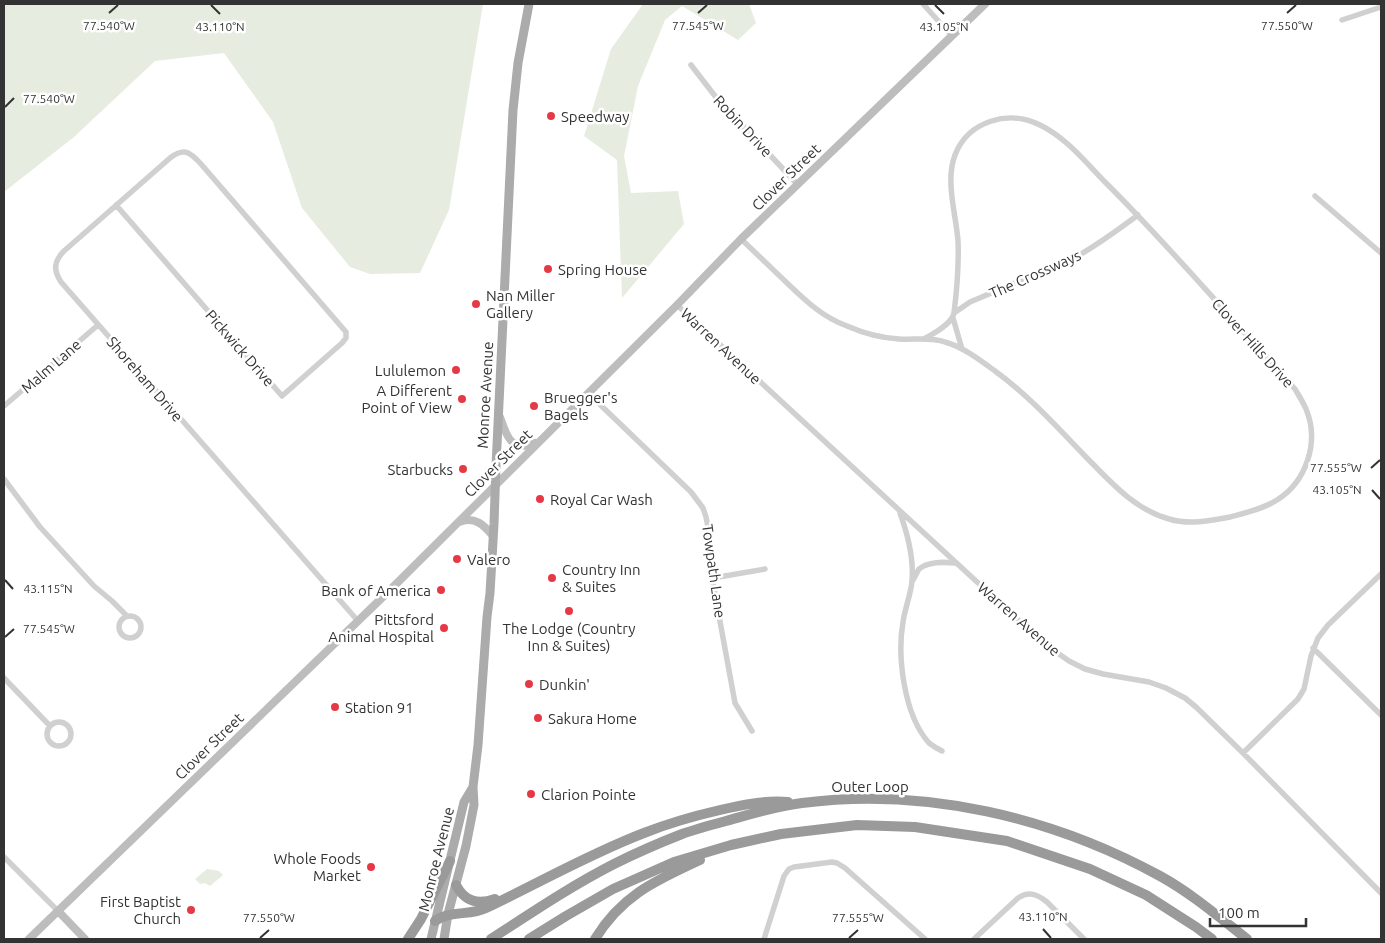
<svg xmlns="http://www.w3.org/2000/svg" width="1385" height="943" font-family="Ubuntu,sans-serif">
<rect width="100%" height="100%" fill="#fff"/>
<!-- green -->
<path fill="#e6ecdf" d="M4,4H483L449,210L420,273L370,274L350,267L302,208L273,122L224,53L155,61L74,137L4,192Z
M643,4H749L756,23L738,40L682,6L665,20L638,86L624,156L631,193L678,191L684,224L622,298L617,160L584,136L611,49Z
M207,869L219,871L223,875L210,886L205,883L200,884L195,879Z"/>
<g fill="none" stroke-linecap="round" stroke-linejoin="round">
<!-- street -->
<path stroke="#d0d0d0" stroke-width="5.5" d="M923,4L952,36
M1342,20L1381,7
M691,65L715,96L798,185
M1315,196L1381,253
M116,205L282,396L342,343L346,338V332L201,164C190,152 184,147 170,158L64,251C54,261 53,270 61,282L358,621
M741,239C756,253 771,268 786,282C805,300 822,317 847,326C863,333 882,338 899,339C914,340 931,337 945,342C963,347 980,360 995,371C1028,395 1056,426 1084,455C1109,480 1133,509 1169,519C1189,525 1209,521 1230,517C1245,513 1263,509 1277,500C1306,482 1320,442 1306,409C1303,402 1299,396 1295,389C1233,321 1173,250 1108,185C1087,164 1067,138 1040,125C1009,109 968,121 955,155C945,181 956,214 958,241C959,265 957,289 954,313C952,324 933,334 924,339
M677,305L1042,642L1069,661L1085,669L1103,674L1149,682L1166,688L1185,698L1196,707L1243,753L1381,893
M954,313L970,302L1070,260C1094,248 1116,231 1138,215
M953,318L962,349
M588,393L691,492L703,508L706,517L708,527V556L735,703L752,731
M4,406L98,325
M4,479L40,527L94,586L112,601L127,616
M900,513C908,535 914,557 912,581C911,594 905,608 903,622C897,657 904,715 929,743C933,746 938,749 942,751
M713,578L765,569
M913,580C915,577 917,572 919,569C928,561 944,562 955,563
M119 627a11 11 0 1 1 22 0a11 11 0 1 1-22 0Z
M1313,648L1381,715
M4,678L50,726
M47 734a12 12 0 1 1 24 0a12 12 0 1 1-24 0Z
M1243,753L1298,699L1304,689L1311,656L1318,638L1328,625L1381,574
M4,857L58,911
M764,939L784,876L789,869L794,867L832,862L837,863L845,868L925,939
M974,939L1018,898C1029,891 1037,894 1047,902L1084,939"/>
<!-- secondary -->
<path stroke="#bdbdbd" stroke-width="8" d="M500,417C506,435 511,453 535,443
M459,522C475,516 484,525 493,536
M58,911L85,939
M29,939L388,592L677,305L741,239L985,4"/>
<!-- primary -->
<path stroke="#ababab" stroke-width="9" d="M431,939L464,802L473,787
M444,939L448,914L466,846L474,805L473,787L478,745L487,617L490,593L494,524L496,466L513,110L518,63L529,4"/>
<!-- highway -->
<path stroke="#9a9a9a" stroke-width="10" d="M456,885C465,902 478,905 495,899
M435,921C450,910 470,916 486,908C539,883 589,854 644,833C669,823 694,816 720,810C742,805 765,800 788,802
M408,939L421,919L450,861
M491,939C531,913 571,886 614,864C636,853 659,843 682,834C696,829 711,825 726,821C751,814 776,806 802,803C925,787 1052,817 1160,876C1191,893 1219,917 1247,939
M529,939L566,916L613,889L674,862L731,845L781,834L857,825L915,827L1007,841L1090,869L1146,895L1196,927L1212,939
M595,939C622,895 655,881 700,860"/>
</g>
<!-- ticks -->
<path fill="none" stroke="#333" stroke-width="2" d="M211,5L220,14M935,5L944,14M109,13L118,5M698,13L707,5M1287,13L1296,5M5,107L14,98M1371,468L1380,460M1372,490L1380,499M5,580L13,589M5,637L14,629M1043,929L1051,938M260,938L269,930M849,938L858,930"/>
<!-- markers -->
<g fill="#e63946" stroke="#fff" stroke-width="2">
<circle cx="551" cy="116" r="5"/>
<circle cx="548" cy="269" r="5"/>
<circle cx="476" cy="304" r="5"/>
<circle cx="456" cy="370" r="5"/>
<circle cx="462" cy="399" r="5"/>
<circle cx="534" cy="406" r="5"/>
<circle cx="463" cy="469" r="5"/>
<circle cx="540" cy="499" r="5"/>
<circle cx="457" cy="559" r="5"/>
<circle cx="552" cy="578" r="5"/>
<circle cx="441" cy="590" r="5"/>
<circle cx="569" cy="611" r="5"/>
<circle cx="444" cy="628" r="5"/>
<circle cx="529" cy="684" r="5"/>
<circle cx="335" cy="707" r="5"/>
<circle cx="538" cy="718" r="5"/>
<circle cx="531" cy="794" r="5"/>
<circle cx="371" cy="867" r="5"/>
<circle cx="191" cy="910" r="5"/>
</g>
<g text-anchor="middle" dominant-baseline="central" stroke-width="5" stroke-linejoin="round" paint-order="stroke">
<!-- poi labels -->
<g font-size="15" fill="#333" stroke="#fff" text-anchor="start">
<text x="561" y="116">Speedway</text>
<text x="558" y="269">Spring House</text>
<text x="486" y="295">Nan Miller<tspan x="486" dy="17">Gallery</tspan></text>
<text x="446" y="370" text-anchor="end">Lululemon</text>
<text x="452" y="390" text-anchor="end">A Different<tspan x="452" dy="17">Point of View</tspan></text>
<text x="544" y="397">Bruegger's<tspan x="544" dy="17">Bagels</tspan></text>
<text x="453" y="469" text-anchor="end">Starbucks</text>
<text x="550" y="499">Royal Car Wash</text>
<text x="467" y="559">Valero</text>
<text x="562" y="569">Country Inn<tspan x="562" dy="17">&amp; Suites</tspan></text>
<text x="431" y="590" text-anchor="end">Bank of America</text>
<text x="434" y="619" text-anchor="end">Pittsford<tspan x="434" dy="17">Animal Hospital</tspan></text>
<text x="569" y="628" text-anchor="middle">The Lodge (Country<tspan x="569" dy="17">Inn &amp; Suites)</tspan></text>
<text x="539" y="684">Dunkin'</text>
<text x="345" y="707">Station 91</text>
<text x="548" y="718">Sakura Home</text>
<text x="541" y="794">Clarion Pointe</text>
<text x="361" y="858" text-anchor="end">Whole Foods<tspan x="361" dy="17">Market</tspan></text>
<text x="181" y="901" text-anchor="end">First Baptist<tspan x="181" dy="17">Church</tspan></text>
</g>
<!-- street labels -->
<g font-size="15" fill="#333" stroke="#fff">
<text transform="translate(743 126) rotate(47)">Robin Drive</text>
<text transform="translate(786 177) rotate(-44)">Clover Street</text>
<text transform="translate(1035 274) rotate(-24)">The Crossways</text>
<text transform="translate(1253 343) rotate(48)">Clover Hills Drive</text>
<text transform="translate(721 346) rotate(43)">Warren Avenue</text>
<text transform="translate(240 348) rotate(49)">Pickwick Drive</text>
<text transform="translate(51 366) rotate(-41)">Malm Lane</text>
<text transform="translate(145 379) rotate(49)">Shoreham Drive</text>
<text transform="translate(485 395) rotate(-87)">Monroe Avenue</text>
<text transform="translate(498 463) rotate(-45)">Clover Street</text>
<text transform="translate(714 571) rotate(82)">Towpath Lane</text>
<text transform="translate(1019 619) rotate(41)">Warren Avenue</text>
<text transform="translate(209 746) rotate(-44)">Clover Street</text>
<text x="870" y="786">Outer Loop</text>
<text transform="translate(436 859) rotate(-76)">Monroe Avenue</text>
</g>
</g>
<g font-size="12" text-anchor="middle" fill="#333" stroke="#fff" stroke-width="5" stroke-linejoin="round" paint-order="stroke">
<text x="109" y="30">77.540°W</text>
<text x="698" y="30">77.545°W</text>
<text x="1287" y="30">77.550°W</text>
<text x="220" y="31">43.110°N</text>
<text x="944" y="31">43.105°N</text>
<text x="49" y="103">77.540°W</text>
<text x="1336" y="472">77.555°W</text>
<text x="1337" y="494">43.105°N</text>
<text x="48" y="593">43.115°N</text>
<text x="49" y="633">77.545°W</text>
<text x="1043" y="921">43.110°N</text>
<text x="269" y="922">77.550°W</text>
<text x="858" y="922">77.555°W</text>
</g>
<!-- border -->
<rect width="1385" height="943" fill="none" stroke="#333333" stroke-width="10"/>
<!-- scale -->
<path d="M1210 918v8h96v-8" fill="none" stroke="#333333" stroke-width="2.5"/>
<text x="1218" y="918" font-size="15" fill="#333333" stroke="#ffffff" stroke-width="4" paint-order="stroke">100 m</text>
</svg>
